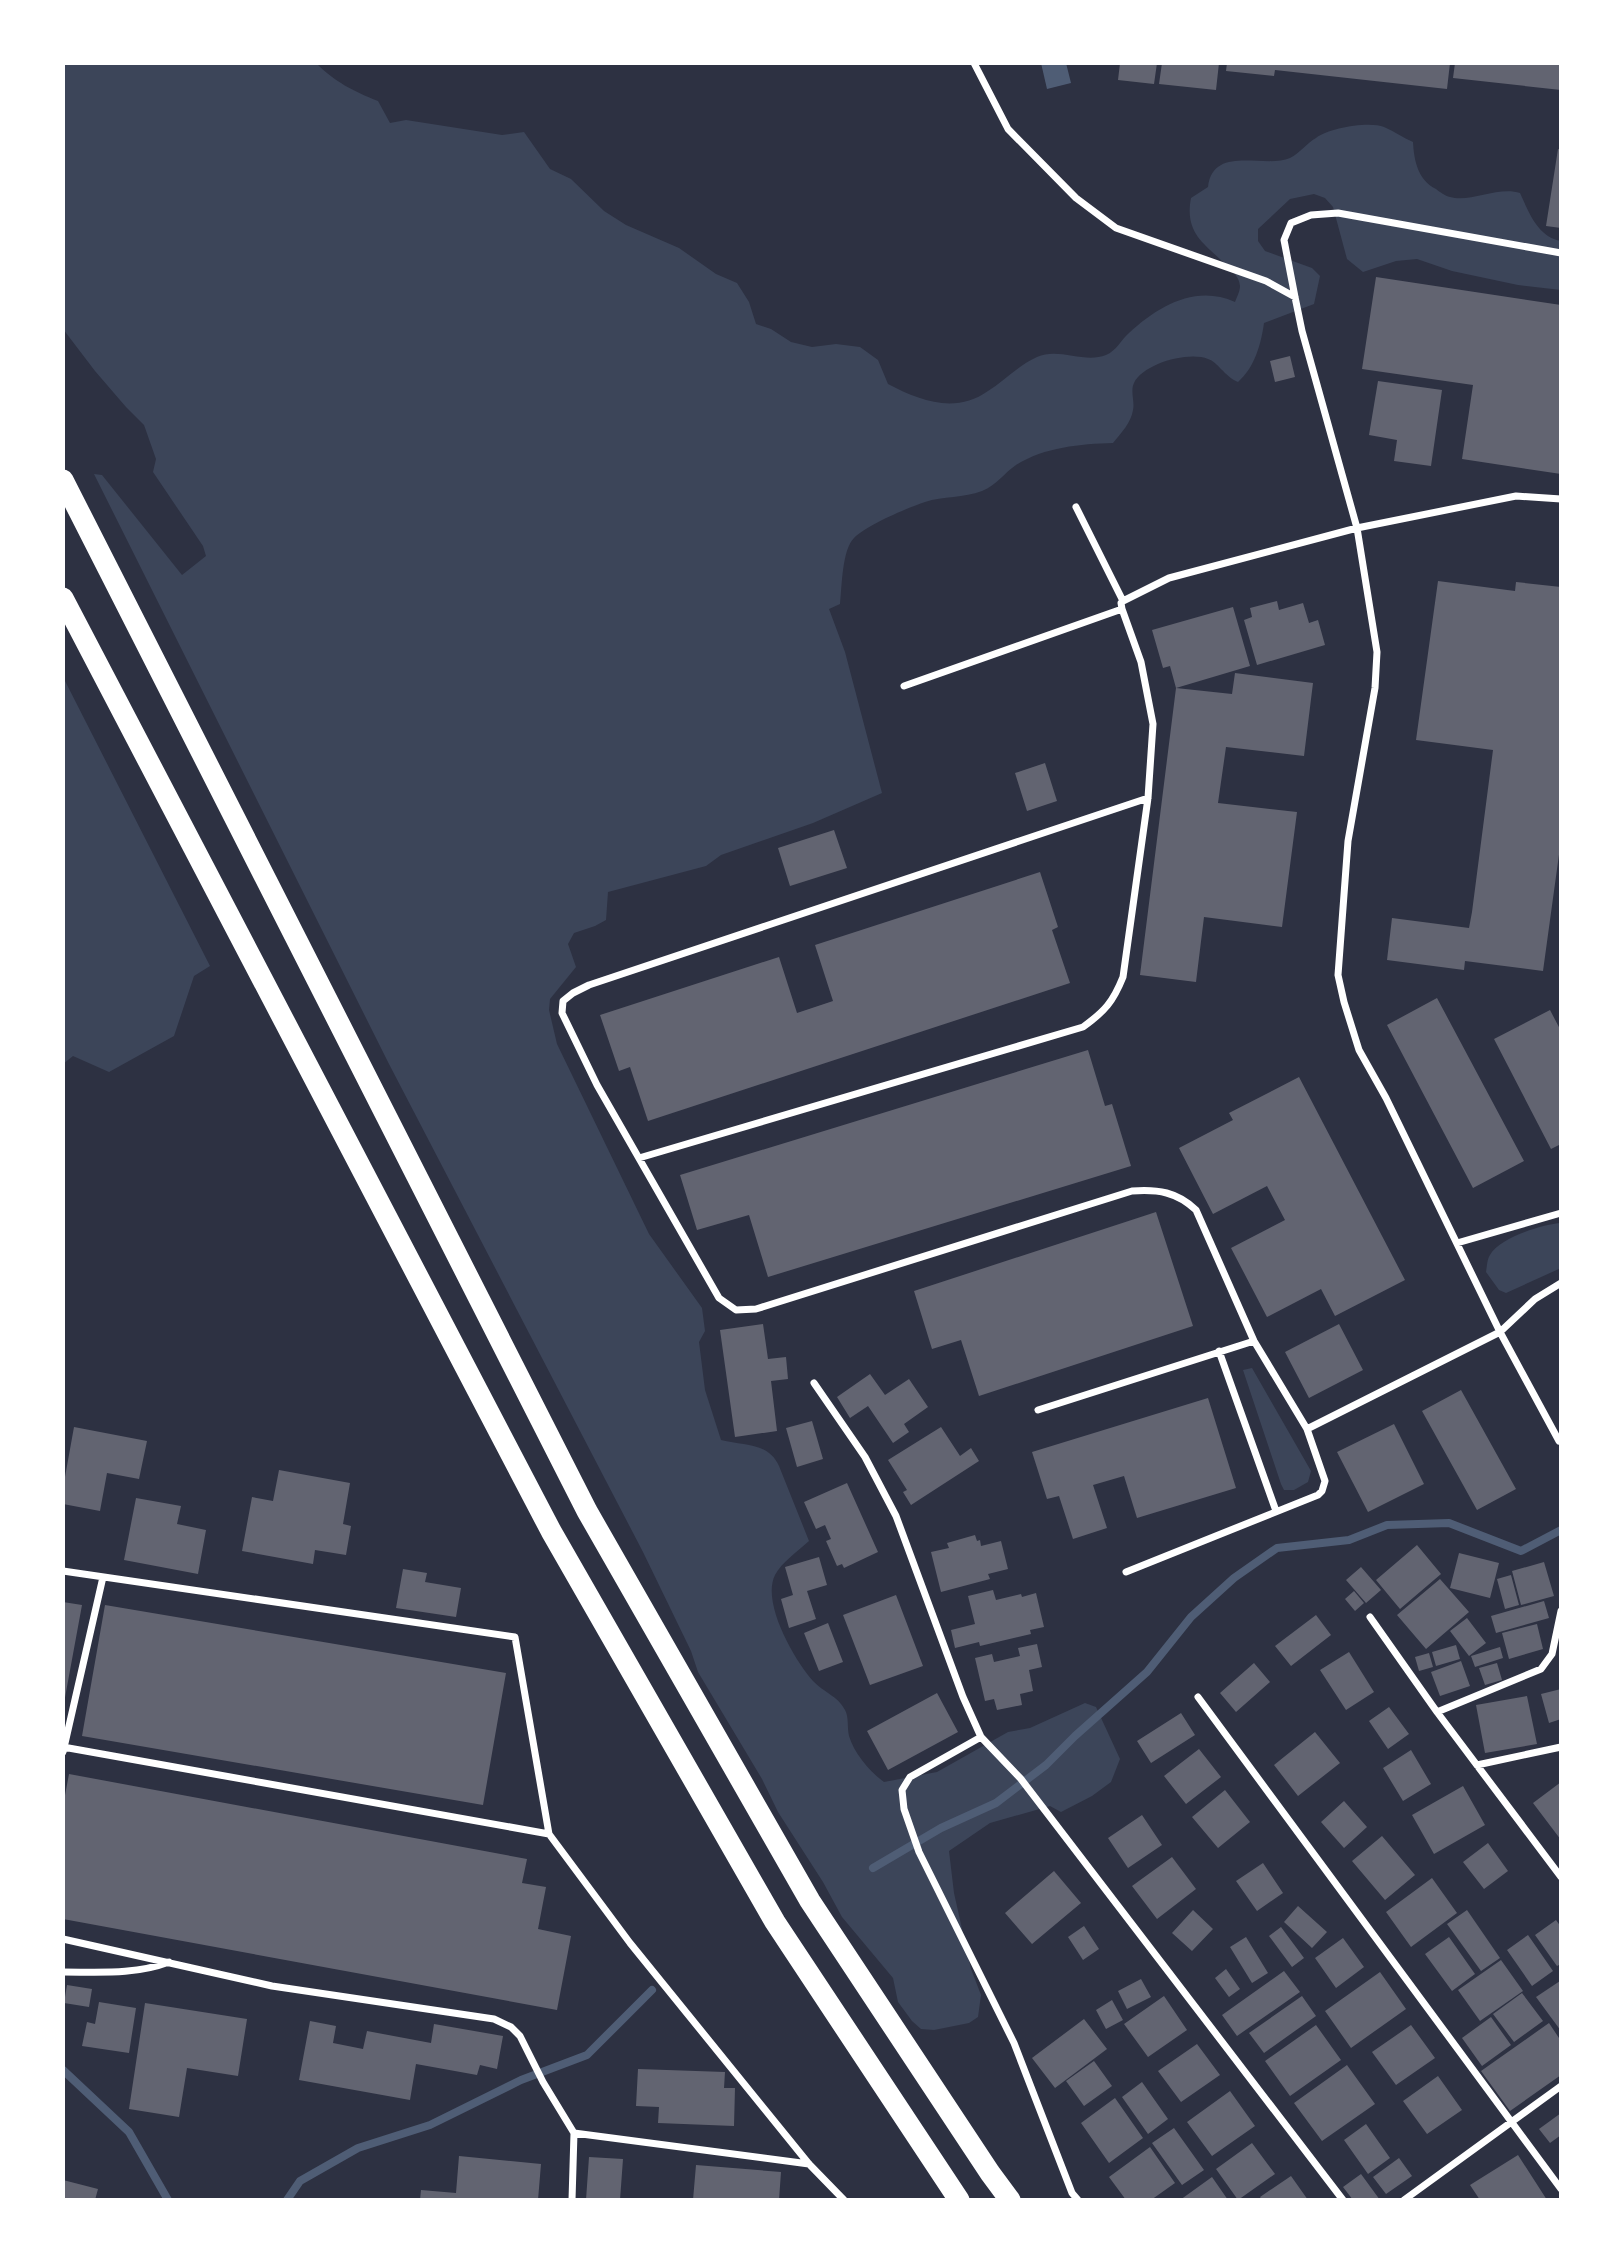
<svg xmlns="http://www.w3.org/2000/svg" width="1624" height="2263" font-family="'Open Sans',sans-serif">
<rect width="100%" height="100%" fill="#2d3142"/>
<!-- green -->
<path fill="#3c4559" d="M63,63H316C335,82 353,91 378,101L390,123L406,120L502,135L524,132L550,169L571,179L604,211L626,225L679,248L716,274L737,283L749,302L756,324L771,329L791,342L812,347L836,344L860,347L878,360L888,384C920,401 956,414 988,391C1004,381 1019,365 1037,357C1059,347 1084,364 1106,355C1116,351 1121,340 1129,333C1158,306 1196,284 1235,302C1237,297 1240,291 1240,286C1239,277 1234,273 1228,267C1206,244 1184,235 1191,198L1208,187C1213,144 1265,169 1290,158C1300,153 1307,143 1316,138C1329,128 1369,121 1384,127C1394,131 1403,138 1413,142C1414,161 1418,180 1436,189C1440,192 1445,196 1450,197C1470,203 1498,186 1520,193C1529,213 1538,237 1561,241V290L1518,285L1452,271L1417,259L1396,261L1363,272L1347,259L1333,207L1325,198L1314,194L1290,199L1258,229V241L1265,251L1312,268L1320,276L1314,304L1264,323C1261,344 1255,367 1238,382C1224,376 1218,362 1208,359C1188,351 1143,364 1134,383C1130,391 1135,402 1133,410C1131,423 1121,433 1113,443C1080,444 1045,447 1016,465C1004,473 997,485 982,491C964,498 943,496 925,502C907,508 867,525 854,538C842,550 842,586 840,604L829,609L845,652L882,793L813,823L721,855L706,866L608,892L606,920L595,926L574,933L568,944L576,967L550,999L549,1010L557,1044L649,1234L702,1308L705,1331L699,1342L705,1390L721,1440C744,1446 768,1442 779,1466L809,1541C798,1551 782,1562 775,1575C761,1603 795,1661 813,1681C823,1692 838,1696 845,1710C849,1717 847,1727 849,1736C854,1753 870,1772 884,1782L937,1772L1008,1732L1030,1728L1085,1703L1096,1707L1120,1759L1111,1782L1092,1796L1061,1812L1050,1806L990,1823L949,1851L954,1893L971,1969L981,1995L978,2017L969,2023L934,2030L921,2029L912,2021L898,2002L893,1978L842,1917L823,1882L778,1812L762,1779L698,1672L691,1651L643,1552L389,1064L94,474L102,475L182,575L206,556L203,546L153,472L156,459L144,425L126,407L95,371L63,329Z
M63,677L210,966L194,976L174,1036L109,1072L73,1056L63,1064Z
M1561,1223V1268L1506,1293L1499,1290L1486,1272C1487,1267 1487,1259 1490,1255C1499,1238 1543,1224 1561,1223Z
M1252,1368L1311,1471L1308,1482L1294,1490H1284L1281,1484L1243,1370Z"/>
<!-- water -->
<path fill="#4f5d75" d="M1041,63H1066L1071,83L1047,89Z"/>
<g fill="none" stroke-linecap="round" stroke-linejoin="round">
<!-- stream -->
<path stroke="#4f5d75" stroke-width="8" d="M873,1868L941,1828L996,1803L1046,1765L1075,1736L1147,1672L1191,1617L1234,1578L1277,1548L1349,1540L1387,1525L1449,1523L1521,1551L1561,1530
M63,2070L129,2132L168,2200
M287,2200L300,2181L358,2148L430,2125L521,2080L587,2055L652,1990"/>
</g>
<!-- building -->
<path fill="#626471" d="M1120,63H1157L1154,84L1118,80Z
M1162,63H1219L1216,90L1159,84Z
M1227,63H1450L1447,89L1275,70L1274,76L1226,71Z
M1455,63H1561V90L1453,78Z
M1558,149L1561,150V228L1546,226Z
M1376,277L1561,305V474L1462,459L1473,385L1362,369Z
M1290,356L1295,377L1275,382L1270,361Z
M1378,381L1442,390L1431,466L1394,461L1397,440L1369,435Z
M1438,581L1515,591L1516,582L1561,587V840L1543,971L1465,961L1464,970L1387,960L1392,918L1469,928L1472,912L1493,750L1416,740Z
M1277,601L1279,610L1303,603L1309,623L1318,620L1325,645L1257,665L1244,620L1252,617L1250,608Z
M1233,607L1250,666L1176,688L1232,694L1235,673L1313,683L1304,756L1226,747L1218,803L1297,812L1282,927L1204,917L1196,982L1140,975L1176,688L1170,666L1163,668L1152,630Z
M1045,763L1057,801L1027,811L1015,773Z
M834,830L847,868L790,886L778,848Z
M1040,872L1058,927L1052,930L1070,983L648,1121L630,1067L619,1071L600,1015L779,957L797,1013L833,1001L815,945Z
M1437,998L1524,1161L1473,1188L1387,1025Z
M1550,1010L1561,1031V1144L1551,1149L1494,1039Z
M1088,1050L1105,1106L1112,1104L1131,1166L768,1277L749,1215L697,1230L680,1175Z
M1299,1077L1405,1280L1335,1316L1321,1289L1267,1317L1231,1248L1285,1220L1267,1186L1213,1214L1179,1148L1233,1120L1229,1113Z
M1156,1212L1193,1326L979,1396L961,1340L932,1349L914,1291Z
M763,1324L768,1359L786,1357L788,1379L771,1381L777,1431L735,1437L720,1330Z
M1339,1324L1363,1370L1309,1398L1285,1352Z
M870,1374L885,1395L909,1379L928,1407L904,1424L909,1432L893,1443L868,1406L850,1418L837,1397Z
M1461,1390L1516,1489L1477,1510L1422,1411Z
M1208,1398L1236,1488L1137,1518L1124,1476L1093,1485L1107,1528L1073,1539L1059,1496L1047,1499L1032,1452Z
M812,1421L823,1459L797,1467L786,1428Z
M1394,1424L1424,1484L1368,1512L1337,1452Z
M74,1427L147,1441L139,1479L107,1473L100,1511L63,1504V1488Z
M941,1427L960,1456L971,1448L979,1461L911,1505L903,1492L907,1490L888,1460Z
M279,1470L350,1483L343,1524L351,1526L346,1555L315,1550L313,1564L242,1551L252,1497L273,1501Z
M847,1483L878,1552L844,1568L842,1564L837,1566L826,1541L831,1539L825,1525L816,1529L804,1502Z
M136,1498L181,1506L177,1524L206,1530L198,1574L124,1560Z
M975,1535L977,1541L980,1540L981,1546L1001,1541L1008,1569L988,1574L990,1579L941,1592L931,1552L949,1548L947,1543Z
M1417,1545L1441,1574L1400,1609L1376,1580Z
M1459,1553L1499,1563L1490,1598L1450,1588Z
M819,1557L827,1585L807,1591L816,1619L789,1628L781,1599L793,1595L785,1567Z
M1544,1562L1554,1596L1521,1605L1512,1571Z
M1361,1567L1381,1590L1366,1603L1346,1580Z
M403,1569L427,1573L425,1582L461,1588L456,1617L396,1608Z
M1511,1575L1519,1605L1505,1609L1497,1579Z
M1440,1579L1469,1612L1426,1649L1397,1615Z
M993,1590L996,1600L1021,1594L1022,1597L1036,1593L1044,1627L1030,1630L1031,1634L980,1646L979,1642L955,1648L951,1630L975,1624L968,1596Z
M1354,1591L1364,1603L1355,1611L1345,1599Z
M896,1595L923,1666L870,1685L843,1615Z
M1544,1601L1549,1618L1496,1633L1491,1616Z
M63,1602L82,1605L64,1703H63Z
M105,1605L506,1673L483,1805L82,1736Z
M1316,1615L1331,1635L1291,1666L1275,1646Z
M1467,1618L1486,1643L1469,1656L1450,1631Z
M828,1623L843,1662L819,1671L804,1633Z
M1537,1624L1543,1649L1509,1659L1502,1633Z
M1037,1644L1042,1667L1029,1670L1033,1691L1020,1694L1022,1705L997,1710L994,1699L985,1701L975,1658L992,1654L994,1662L1020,1656L1018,1648Z
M1456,1645L1460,1659L1436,1666L1432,1652Z
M1500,1647L1503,1658L1475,1667L1471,1656Z
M1349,1652L1374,1692L1346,1710L1320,1670Z
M1429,1653L1433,1667L1419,1671L1415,1657Z
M1461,1661L1470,1686L1440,1696L1431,1672Z
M1254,1663L1270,1682L1236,1712L1220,1693Z
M1497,1663L1502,1680L1485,1685L1479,1668Z
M1561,1689V1719L1549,1723L1541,1694Z
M937,1693L958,1732L888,1770L867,1731Z
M1527,1696L1537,1744L1485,1753L1476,1705Z
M1389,1707L1409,1734L1388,1749L1369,1721Z
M1181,1713L1195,1735L1151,1763L1137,1741Z
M1315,1732L1340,1763L1298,1796L1274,1765Z
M1199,1749L1221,1777L1186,1804L1164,1776Z
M1411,1750L1431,1784L1403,1801L1383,1768Z
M69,1774L527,1859L522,1883L546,1887L538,1929L571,1936L557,2010L63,1919V1806Z
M1561,1782V1840L1533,1803Z
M1463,1786L1485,1825L1434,1854L1412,1815Z
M1225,1790L1250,1822L1218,1848L1192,1817Z
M1344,1801L1367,1827L1344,1848L1321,1822Z
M1142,1815L1162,1845L1128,1868L1108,1838Z
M1382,1836L1415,1875L1385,1900L1352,1861Z
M1488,1843L1508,1871L1484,1889L1463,1862Z
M1172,1857L1196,1889L1157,1919L1132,1886Z
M1263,1863L1283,1893L1257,1911L1236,1881Z
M1054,1871L1081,1903L1032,1944L1005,1913Z
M1432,1878L1457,1913L1411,1947L1386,1912Z
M1298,1906L1327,1932L1312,1948L1284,1922Z
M1193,1910L1213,1929L1192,1951L1172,1933Z
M1467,1910L1500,1958L1481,1971L1447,1924Z
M1556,1920L1561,1927V1964L1557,1966L1535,1935Z
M1084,1926L1099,1949L1083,1960L1068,1937Z
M1281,1927L1304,1958L1292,1967L1269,1936Z
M1528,1935L1553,1971L1532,1986L1507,1950Z
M1246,1937L1268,1973L1252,1983L1230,1947Z
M1449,1937L1475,1974L1452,1991L1425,1954Z
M1343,1938L1364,1967L1336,1988L1315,1958Z
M1501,1960L1523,1991L1480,2021L1458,1990Z
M1226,1969L1240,1989L1229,1997L1215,1978Z
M1284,1971L1300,1992L1237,2036L1222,2015Z
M1380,1972L1406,2009L1351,2048L1325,2011Z
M1141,1979L1151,1997L1127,2009L1118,1991Z
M1560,1981L1561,1983V2031L1536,1997Z
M67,1985L92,1989L89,2007L64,2003Z
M1522,1993L1543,2021L1514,2042L1493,2014Z
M1164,1996L1187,2030L1148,2057L1124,2024Z
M1302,1996L1316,2016L1264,2053L1249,2033Z
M1112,2000L1123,2020L1106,2029L1096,2010Z
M99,2002L136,2008L129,2053L82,2046L87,2022L95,2024Z
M145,2003L247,2019L238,2076L187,2068L179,2117L129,2109Z
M1491,2017L1511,2045L1482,2066L1462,2038Z
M1084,2019L1107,2049L1055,2088L1032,2058Z
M310,2021L336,2026L333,2043L363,2049L367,2031L431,2043L434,2024L503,2036L497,2069L480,2065L477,2075L416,2064L410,2100L299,2080Z
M1549,2023L1561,2041V2075L1510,2111L1481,2071Z
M1316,2025L1341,2060L1290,2096L1265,2061Z
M1411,2025L1435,2058L1396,2085L1372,2052Z
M1197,2044L1220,2075L1181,2102L1158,2071Z
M1094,2061L1112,2086L1084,2106L1066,2081Z
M1347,2065L1375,2104L1322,2141L1294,2103Z
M638,2069L725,2072L724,2088H735L734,2126L658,2123L659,2107L636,2106Z
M1438,2076L1462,2110L1427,2134L1403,2101Z
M1142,2082L1168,2119L1148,2134L1122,2097Z
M1230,2091L1255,2126L1212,2156L1187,2122Z
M1115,2098L1143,2138L1109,2163L1081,2123Z
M1561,2113V2135L1550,2143L1539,2129Z
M1366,2124L1390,2158L1368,2174L1344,2140Z
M1174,2128L1204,2170L1182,2185L1152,2143Z
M1252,2143L1275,2174L1238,2200L1216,2169Z
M1150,2147L1175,2183L1151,2200H1126L1109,2177Z
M1518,2155L1547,2200H1480L1470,2185Z
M459,2156L541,2164L538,2200H420L421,2190L456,2193Z
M589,2157L623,2159L620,2200H586Z
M1399,2158L1412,2176L1386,2194L1373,2177Z
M696,2165L781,2172L779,2200H693Z
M1361,2174L1380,2200H1353L1343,2187Z
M1291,2176L1308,2200H1262L1260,2197Z
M1212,2177L1228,2200H1180Z
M63,2180L98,2189L95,2200H63Z"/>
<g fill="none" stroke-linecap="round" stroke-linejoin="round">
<!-- minor -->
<path stroke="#fff" stroke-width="7" d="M974,63L1008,129L1076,198L1116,228L1266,281L1295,297
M1076,507L1123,601
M904,686L1122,609
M639,1158L1083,1027C1105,1011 1113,1002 1123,977L1148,798L1153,724L1141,662L1122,609L1121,603L1123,601L1169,578L1357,528L1516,496L1561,499
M1457,1243L1561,1213
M1219,1351L1276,1511
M814,1383L865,1457L896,1516L963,1697L981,1737L1021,1779L1343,2200
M1038,1410L1254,1341
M1307,1429L1500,1332L1535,1299L1561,1283
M1559,1441L1500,1332L1386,1098L1359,1050L1344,1002L1338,975L1348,841L1375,688L1377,652L1357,528L1302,331L1295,297L1284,240L1291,223L1311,215L1338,213L1561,253
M63,1571L515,1637L549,1834L630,1943L809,2164L844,2200
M1126,1572L1318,1495L1322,1491L1325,1481L1307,1429L1254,1341L1196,1210C1177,1192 1158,1189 1132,1191L756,1309L736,1310L719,1298L597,1085L562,1013L563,1001L573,993L589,985L1148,798
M1370,1617L1437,1712L1561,1877
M1198,1697L1561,2189
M1437,1712L1541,1669L1552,1654L1561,1611
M981,1737L910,1777L902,1790L904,1809L919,1852L1014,2043L1072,2193L1078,2200
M63,1747L549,1834
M63,1752L103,1577
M1477,1765L1561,1747
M63,1939L272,1986L494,2019L511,2027L520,2036L543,2082L574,2133L809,2164
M63,1972C99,1972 135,1975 169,1962
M572,2200L574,2133
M1404,2200L1561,2086"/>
<!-- motorway -->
<path stroke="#fff" stroke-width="21" d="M63,480L587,1511L810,1901L990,2173L1010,2200
M63,598L551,1531L775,1922L959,2200"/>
</g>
<!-- border -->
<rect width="1624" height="2263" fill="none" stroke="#ffffff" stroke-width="130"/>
</svg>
